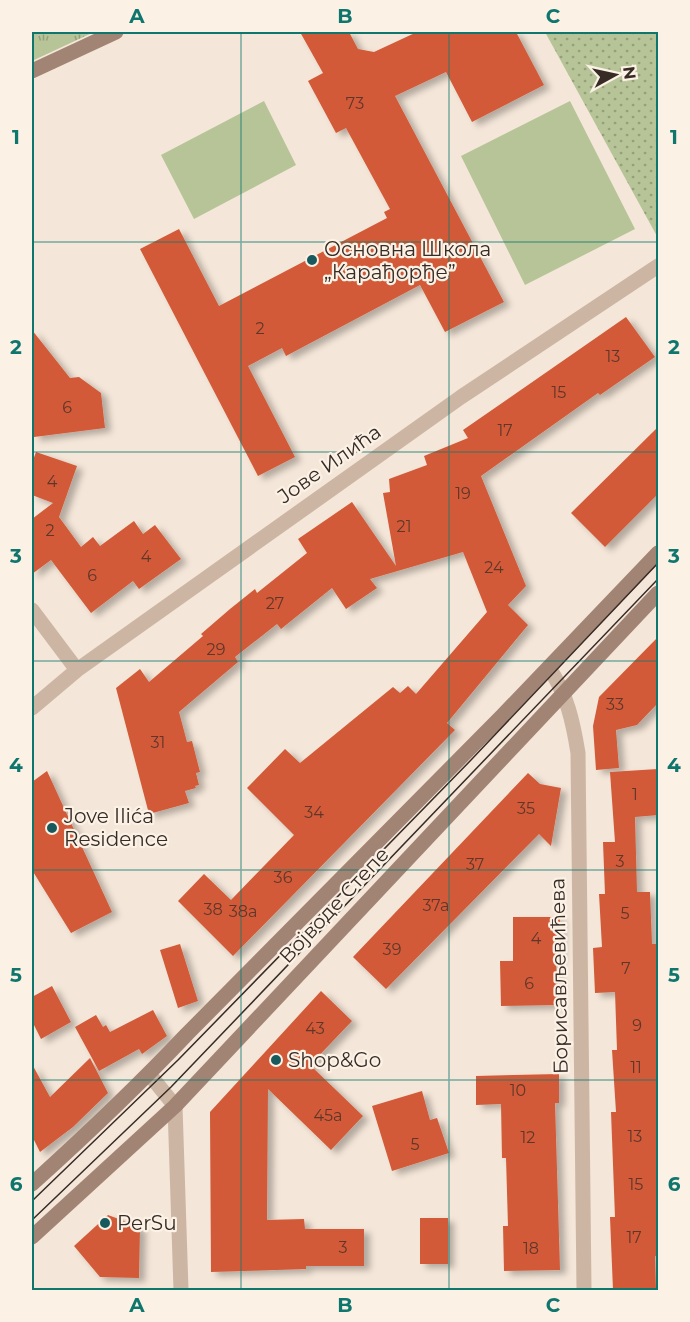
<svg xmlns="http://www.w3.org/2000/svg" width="690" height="1322" font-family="Montserrat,sans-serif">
<defs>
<pattern id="grass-tufts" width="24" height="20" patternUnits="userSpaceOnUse" patternTransform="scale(1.5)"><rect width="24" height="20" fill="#b6c497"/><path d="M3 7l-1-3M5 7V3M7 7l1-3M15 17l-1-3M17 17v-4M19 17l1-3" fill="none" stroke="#959f7b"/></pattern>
<pattern id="park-dots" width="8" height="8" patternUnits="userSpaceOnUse" patternTransform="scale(1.5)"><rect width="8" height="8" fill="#b6c497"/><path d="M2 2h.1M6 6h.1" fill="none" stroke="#959f7b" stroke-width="1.8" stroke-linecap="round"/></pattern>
<filter id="shadow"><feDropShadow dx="6" dy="4" stdDeviation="3" flood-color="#0004"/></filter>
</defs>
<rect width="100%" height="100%" fill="#f4e6d8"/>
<!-- grass -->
<path fill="url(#grass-tufts)" d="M32,32H94L32,61Z"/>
<!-- park -->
<path fill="url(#park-dots)" d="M545,32H658V238Z"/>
<!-- pitch -->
<path fill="#b6c497" d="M264,101L296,165L194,219L161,155Z
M570,101L635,229L525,285L461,156Z"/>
<!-- building -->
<path fill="#d35a37" filter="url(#shadow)" d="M300,32H349L358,49L374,52L417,32H516L544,85L472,122L446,72L395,96L504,302L445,332L420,285L286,356L282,348L248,366L295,457L258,476L140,249L179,229L219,306L387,218L384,212L390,209L346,128L336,133L308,81L323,73Z
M626,317L655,357L600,395L598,393L481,476L526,586L508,605L528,625L447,723L455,730L233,956L178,901L204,874L231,900L294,835L247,788L285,749L300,763L393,687L400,693L408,686L416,694L487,612L463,552L370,579L377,588L346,609L332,588L281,629L277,624L235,657L238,662L179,712L187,742L192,741L200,772L196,773L199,785L195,786L196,788L185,791L189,803L149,814L116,688L140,669L149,682L203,636L201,634L230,609L255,589L257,593L307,553L298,539L352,502L396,566L383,493L390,492L389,479L427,465L424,456L468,438L463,430Z
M32,330L70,378L79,377L101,393L105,428L34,437L32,421Z
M658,427V494L605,547L571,513Z
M36,452L77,466L59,517L81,547L93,537L100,546L134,521L143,534L155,525L181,559L139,589L133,581L91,613L51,560L32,574V519L53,503L32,495V463Z
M658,637V703L637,725L616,730L619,768L596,770L593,726L599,697Z
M658,769V815L635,817L637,892H650L652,944H658V1256H655L656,1290H613L610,1217H615L611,1112H616L612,1050H617L615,992L595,993L593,948L602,947L599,894H605L603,842H615L610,772Z
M47,771L112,912L71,933L32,870V782Z
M528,773L540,784L561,788L551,846L539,834L386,989L353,957Z
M513,917H560L559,959H556L557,1005L501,1006L500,961H513Z
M180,944L198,1001L178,1008L160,950Z
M52,986L71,1022L41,1039L32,1021V997Z
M321,991L352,1021L310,1065L363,1116L331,1150L268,1089L267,1220L304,1219L305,1229H364V1266H306V1269L211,1272L210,1112Z
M153,1010L167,1036L142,1054L139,1049L99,1071L75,1027L96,1015L103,1027L106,1025L110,1032Z
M90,1058L108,1093L73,1127L40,1152L32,1136V1064L50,1097Z
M559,1074V1103H555L560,1270L504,1271L503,1226H508L506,1158H502L501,1104L476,1105V1076Z
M422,1091L430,1120L437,1118L449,1153L392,1171L372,1106Z
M108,1215L140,1227L139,1278L100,1277L74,1246Z
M420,1218H448V1264H420Z"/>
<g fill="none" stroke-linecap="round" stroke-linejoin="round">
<!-- minor -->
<path stroke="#cdb5a3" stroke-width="15" d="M32,610L77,670
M549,668C567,694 573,722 578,753L584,1290
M32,708L77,670L461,397L658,266
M149,1074L175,1106L181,1290"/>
<!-- secondary -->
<path stroke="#a18474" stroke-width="15" d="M32,71L116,32
M32,1184C85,1136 137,1087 187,1034L502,716L658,553
M32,1237L175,1106L658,593"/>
<!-- tram -->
<path stroke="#372b26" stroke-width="1.5" d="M32,1201L178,1060L471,760L658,563
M32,1220L171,1087L658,579"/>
</g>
<!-- grid -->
<path fill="none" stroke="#0f766e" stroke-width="1.5" stroke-opacity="0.55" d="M241,32V1290M449,32V1290M32,242H658M32,452H658M32,661H658M32,870H658M32,1080H658"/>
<!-- markers -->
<g fill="#17595d" stroke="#fbf1e5" stroke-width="2">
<circle cx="312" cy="260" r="6"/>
<circle cx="52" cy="828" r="6"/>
<circle cx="276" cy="1060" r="6"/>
<circle cx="105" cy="1223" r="6"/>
</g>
<g text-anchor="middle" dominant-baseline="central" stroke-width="4.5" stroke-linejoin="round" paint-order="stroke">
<!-- number labels -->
<g font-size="16" fill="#5e372a">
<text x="355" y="103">73</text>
<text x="260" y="328">2</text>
<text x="613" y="356">13</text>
<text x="559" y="392">15</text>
<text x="67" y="407">6</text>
<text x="505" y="430">17</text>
<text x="52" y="481">4</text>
<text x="463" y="493">19</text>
<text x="404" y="526">21</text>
<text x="50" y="530">2</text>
<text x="146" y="556">4</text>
<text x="494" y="567">24</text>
<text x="92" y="575">6</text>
<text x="275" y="603">27</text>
<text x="216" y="649">29</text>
<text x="615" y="704">33</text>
<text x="158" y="742">31</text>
<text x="635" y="794">1</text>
<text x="526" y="808">35</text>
<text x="314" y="812">34</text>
<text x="620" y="861">3</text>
<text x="475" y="864">37</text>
<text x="283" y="877">36</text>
<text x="436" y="905">37a</text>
<text x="213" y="909">38</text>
<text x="243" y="911">38a</text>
<text x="625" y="913">5</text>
<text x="536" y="938">4</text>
<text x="392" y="949">39</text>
<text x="626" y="968">7</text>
<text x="529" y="983">6</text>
<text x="637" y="1025">9</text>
<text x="315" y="1028">43</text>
<text x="636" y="1067">11</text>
<text x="518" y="1090">10</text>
<text x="328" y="1115">45a</text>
<text x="635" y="1136">13</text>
<text x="528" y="1137">12</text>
<text x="415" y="1144">5</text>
<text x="636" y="1184">15</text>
<text x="634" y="1237">17</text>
<text x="343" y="1247">3</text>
<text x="531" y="1248">18</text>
</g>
<!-- poi labels -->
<g font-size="20" fill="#372b26" stroke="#fbf1e5" text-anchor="start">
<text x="324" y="249">Основна Школа<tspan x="324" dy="23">„Карађорђе”</tspan></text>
<text x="64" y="816">Jove Ilića<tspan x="64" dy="23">Residence</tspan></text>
<text x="288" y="1060">Shop&amp;Go</text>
<text x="117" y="1223">PerSu</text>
</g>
<!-- street labels -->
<g font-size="20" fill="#372b26" stroke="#fbf1e5">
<text transform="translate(329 464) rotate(-35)">Јове Илића</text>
<text transform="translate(334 905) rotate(-47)">Војводе Степе</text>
<text transform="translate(559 976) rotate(-91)">Борисављевићева</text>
</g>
</g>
<!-- border -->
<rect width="690" height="1322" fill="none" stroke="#fbf1e5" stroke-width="66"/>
<!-- north arrow -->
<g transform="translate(615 75) rotate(82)" stroke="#fbf1e5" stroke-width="4.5" paint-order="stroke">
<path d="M0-4.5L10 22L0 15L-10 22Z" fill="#372b26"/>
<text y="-9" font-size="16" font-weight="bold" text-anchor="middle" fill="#372b26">N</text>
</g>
<rect x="33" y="33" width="624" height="1256" fill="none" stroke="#0f766e" stroke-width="2"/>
<g font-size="20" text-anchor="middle" font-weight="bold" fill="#0f766e">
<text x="137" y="23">A</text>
<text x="345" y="23">B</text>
<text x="553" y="23">C</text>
<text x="16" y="144">1</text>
<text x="674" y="144">1</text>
<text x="16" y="354">2</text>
<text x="674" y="354">2</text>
<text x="16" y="563">3</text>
<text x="674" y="563">3</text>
<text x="16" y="772">4</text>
<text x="674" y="772">4</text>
<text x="16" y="982">5</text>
<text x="674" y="982">5</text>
<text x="16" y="1191">6</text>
<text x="674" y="1191">6</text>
<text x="137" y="1312">A</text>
<text x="345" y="1312">B</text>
<text x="553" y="1312">C</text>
</g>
</svg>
